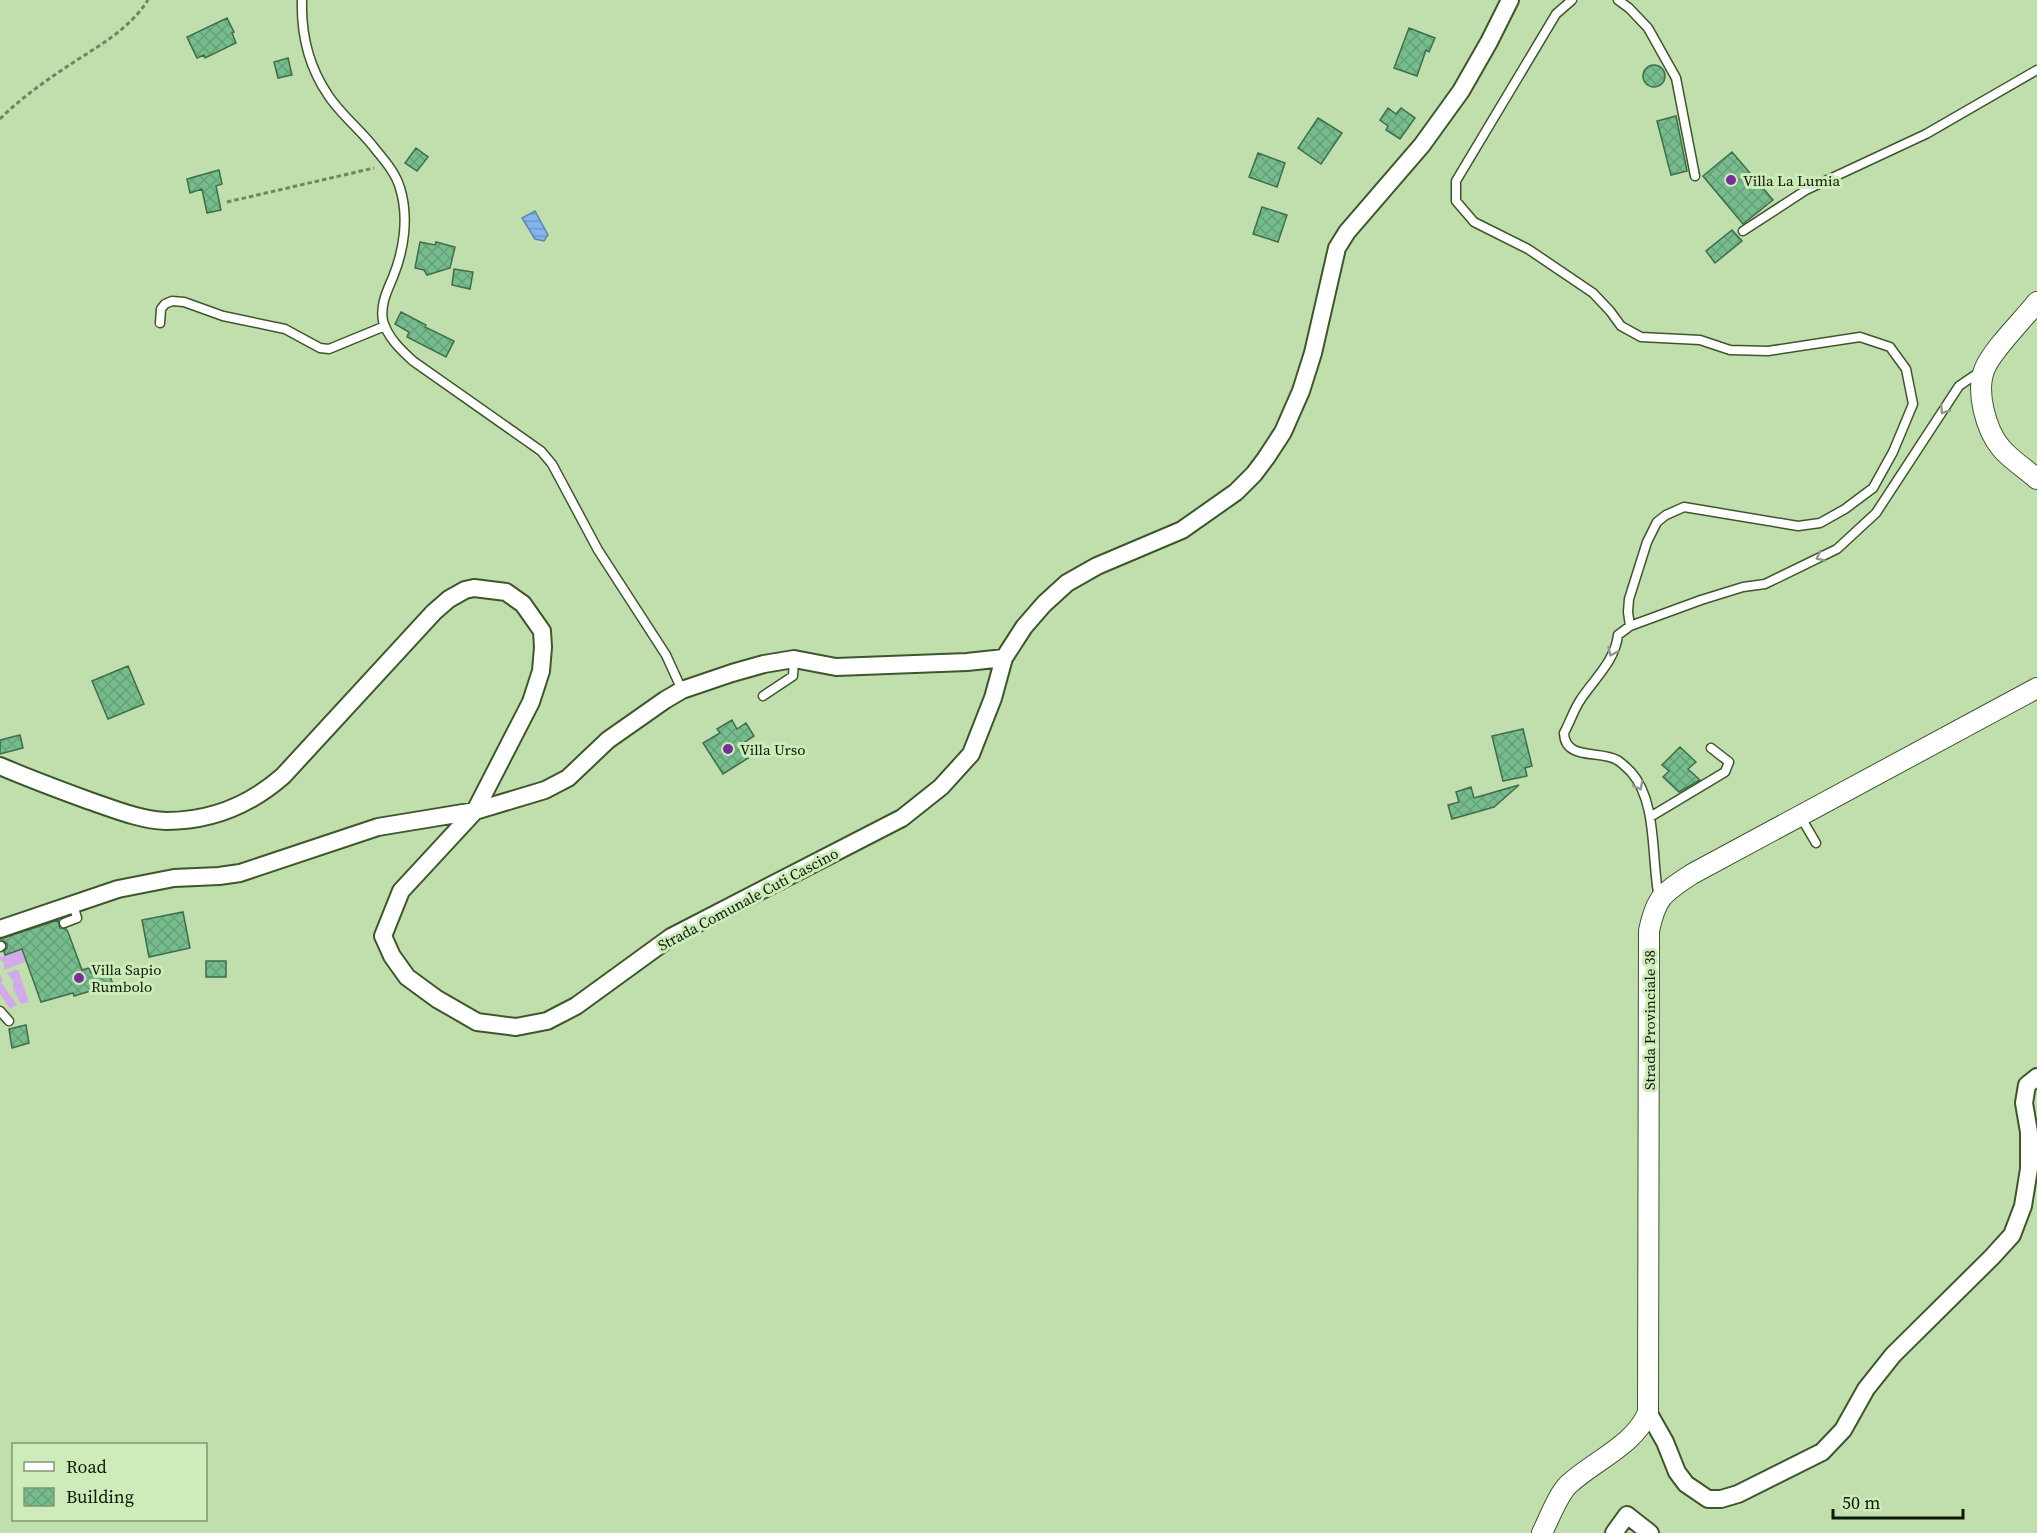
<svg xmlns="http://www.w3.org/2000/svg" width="2037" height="1533" font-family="'Source Serif 4',serif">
<defs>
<pattern id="water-rules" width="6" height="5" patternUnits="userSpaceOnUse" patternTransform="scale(1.5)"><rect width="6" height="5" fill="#84b4ee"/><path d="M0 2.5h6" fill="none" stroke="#719acb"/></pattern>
<pattern id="building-cross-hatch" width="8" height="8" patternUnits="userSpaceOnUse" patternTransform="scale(1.5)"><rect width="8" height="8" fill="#77bc8d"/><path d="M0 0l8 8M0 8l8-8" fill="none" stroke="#66a178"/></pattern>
</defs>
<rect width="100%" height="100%" fill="#c0dfad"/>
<!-- garden -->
<path fill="#d3aae9" d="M22,949L27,961L4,970V962L0,960V957Z
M18,969L29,1002L21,1004L13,989V981L7,973Z
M0,974L3,980L1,982L17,1005L10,1009L0,994Z"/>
<!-- water -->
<path fill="url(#water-rules)" stroke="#6185a8" stroke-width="1.5" d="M535,211L548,235L544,241L535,239L522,218Z"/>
<!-- building -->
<path fill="url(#building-cross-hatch)" stroke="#3d6e4d" stroke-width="1.5" d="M227,18L234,32L232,33L236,43L205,58L204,55L197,58L187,37Z
M1409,28L1435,38L1429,52L1426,50L1417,76L1394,68Z
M288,58L292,75L278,78L274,62Z
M1643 76a11 11 0 1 1 22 0a11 11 0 1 1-22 0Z
M1388,108L1396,114L1401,108L1415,118L1400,139L1386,130L1388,126L1380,120Z
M1676,116L1687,171L1671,175L1657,121Z
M1318,118L1342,133L1321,164L1298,148Z
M416,148L428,157L417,171L405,163Z
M1732,152L1773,200L1743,224L1703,176Z
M1258,153L1285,163L1277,187L1249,177Z
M219,170L222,184L216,186L221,210L207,213L202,189L190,193L187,179Z
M1262,207L1287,215L1278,242L1253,234Z
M1732,230L1742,241L1715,263L1706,251Z
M420,242L435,245L436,242L455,247L450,268L427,275L424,270L415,268Z
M454,269L473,272L470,289L452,285Z
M401,312L426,325L425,327L454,341L446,357L407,337L409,332L395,324Z
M128,666L144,704L108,719L92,681Z
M732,720L737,729L746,723L754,736L745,742L753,755L723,774L703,743L720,733L717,729Z
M1523,729L1532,766L1525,768L1527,776L1503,781L1492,736Z
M20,735L23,748L0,754V740Z
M1680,747L1696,762L1688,769L1700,780L1679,792L1663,777L1669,771L1662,765Z
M1519,785L1494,807L1452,819L1448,805L1459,802L1456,792L1471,787L1474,798Z
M183,912L190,948L149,957L142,920Z
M58,920L60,928L66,929L68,932L82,970L89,968L91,973L106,967L113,984L74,996L73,993L41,1002L22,949L5,955L4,952L7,948V944L0,939Z
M206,961H226V977H206Z
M26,1025L29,1043L12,1048L9,1029Z"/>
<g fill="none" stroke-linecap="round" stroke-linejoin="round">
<!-- service casing -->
<g stroke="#3d572b" stroke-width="11">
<path id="service" d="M302,0C301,33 309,67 328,95C341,115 362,131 376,150C386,162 396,174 400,188C409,217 404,250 393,277C387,291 380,305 383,321C388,338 401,350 413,361L541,451L552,464L598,550L666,655L682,690
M1572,0L1556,14L1456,181V201L1474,222L1528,249L1593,293L1610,311L1621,326L1641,337L1700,340L1730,350L1768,351L1860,337L1890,347L1906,369L1913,404L1893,452L1873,488L1845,509L1820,523L1798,526L1684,507L1666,515L1657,522L1647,542L1629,599L1628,612L1630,626
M1618,0L1629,8L1648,28L1676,78L1695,176
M1743,231L1806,190L1926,134L2037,70
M160,323L161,309L165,304L172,301L184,302L223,316L285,329L320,348L329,349L385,326
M763,696L793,676L794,659
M1800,816L1816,843
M1650,817L1725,772L1729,762L1711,748
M1659,898C1651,860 1658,802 1631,772C1627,768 1621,762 1617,760C1600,750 1565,761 1564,733C1570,722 1574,709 1581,699C1595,678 1615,661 1618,635L1630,626L1701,600L1743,587L1765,584L1837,549L1876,513L1959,386L1981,371
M64,923L77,918L73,904
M0,947L1,946
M0,1011L9,1021"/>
</g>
<!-- minor casing -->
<g stroke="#3d572b" stroke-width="20">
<path id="minor" d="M0,766C30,779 60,790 90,801C114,809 140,820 166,821C210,821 250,805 283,776L434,612L449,599L465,590L474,588L506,592L523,604L542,631L543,647L541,671L531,702L475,811L401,891L383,936L392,956L407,977L437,999L477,1022L516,1027L547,1021L576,1006L671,937L902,818L941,787L971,754L993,698L1004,658L1024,627L1044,604L1067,583L1097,566L1182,530L1236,492L1254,474L1266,458L1283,432L1301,391L1313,353L1337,248L1347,232L1422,145L1461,91L1489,42L1510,0
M0,929L118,889L174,878L219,876L240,873L378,827L475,811L545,790L568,778L608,740L665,700L682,690L732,673L764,664L794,659L836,667L967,662L1004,658
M1648,1412L1665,1442L1677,1472L1686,1484L1708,1499H1721L1738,1494L1822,1452L1843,1430L1866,1389L1893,1355L1992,1257L2012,1235L2023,1206L2029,1169V1132L2024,1103L2027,1085L2037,1077
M1614,1533L1627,1515L1650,1533"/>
</g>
<!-- tertiary casing -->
<g stroke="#3d572b" stroke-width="22">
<path id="tertiary" d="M2037,302C2023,320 1993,349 1985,368C1975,391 1986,430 2001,448C2011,460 2026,469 2037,479
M1542,1533C1549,1519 1558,1494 1569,1484C1594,1461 1636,1444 1648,1412L1649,931C1656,897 1663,893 1692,874L2037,688"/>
</g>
<!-- path -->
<path stroke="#6f8561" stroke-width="3" stroke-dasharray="4.5 3" stroke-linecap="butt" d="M0,119C22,97 48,79 74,62C102,44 130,28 148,0
M227,202L374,168"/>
<!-- service -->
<use href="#service" stroke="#fff" stroke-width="8"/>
<!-- minor -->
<use href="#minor" stroke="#fff" stroke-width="16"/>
<!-- tertiary -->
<use href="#tertiary" stroke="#fff" stroke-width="20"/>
</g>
<!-- one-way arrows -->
<defs><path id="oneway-chevron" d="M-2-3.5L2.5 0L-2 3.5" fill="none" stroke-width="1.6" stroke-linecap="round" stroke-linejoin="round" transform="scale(1.5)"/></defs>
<g stroke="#93978f">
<use href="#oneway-chevron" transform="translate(1944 410) rotate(123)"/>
<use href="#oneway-chevron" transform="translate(1820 557) rotate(156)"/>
<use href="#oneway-chevron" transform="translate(1612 652) rotate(115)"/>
<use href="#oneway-chevron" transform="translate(1639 786) rotate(63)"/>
</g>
<!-- markers -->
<g fill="#7b2c9d" stroke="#cdecba" stroke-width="2">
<circle cx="1731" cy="180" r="6"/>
<circle cx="728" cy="749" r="6"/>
<circle cx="79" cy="978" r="6"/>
</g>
<g text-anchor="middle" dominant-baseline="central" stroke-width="6" stroke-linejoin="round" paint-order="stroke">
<!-- poi labels -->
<g font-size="15" fill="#0e1806" stroke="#cdecba" text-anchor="start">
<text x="1743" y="180">Villa La Lumia</text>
<text x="740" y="749">Villa Urso</text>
<text x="91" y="969">Villa Sapio<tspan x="91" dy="17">Rumbolo</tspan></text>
</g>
<!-- street labels -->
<g font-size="15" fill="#0e1806" stroke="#cdecba">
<text transform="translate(748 899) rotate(-28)">Strada Comunale Cuti Cascino</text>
<text transform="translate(1649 1020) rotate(-90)">Strada Provinciale 38</text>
</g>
</g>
<!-- legend -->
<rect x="12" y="1443" width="195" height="78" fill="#cdecba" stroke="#819772" stroke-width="1.5"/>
<rect x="24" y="1462" width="30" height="9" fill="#ffffff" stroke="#819772" stroke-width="1.5"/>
<text x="66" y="1473" font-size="18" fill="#0e1806">Road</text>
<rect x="24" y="1488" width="30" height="18" fill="url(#building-cross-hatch)" stroke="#819772" stroke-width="1.5"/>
<text x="66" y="1503" font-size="18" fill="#0e1806">Building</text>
<!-- scale -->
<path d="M1833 1509v9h130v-9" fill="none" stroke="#0e1806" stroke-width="3"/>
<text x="1842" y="1509" font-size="18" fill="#0e1806" stroke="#cdecba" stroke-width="4.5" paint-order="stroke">50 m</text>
</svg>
